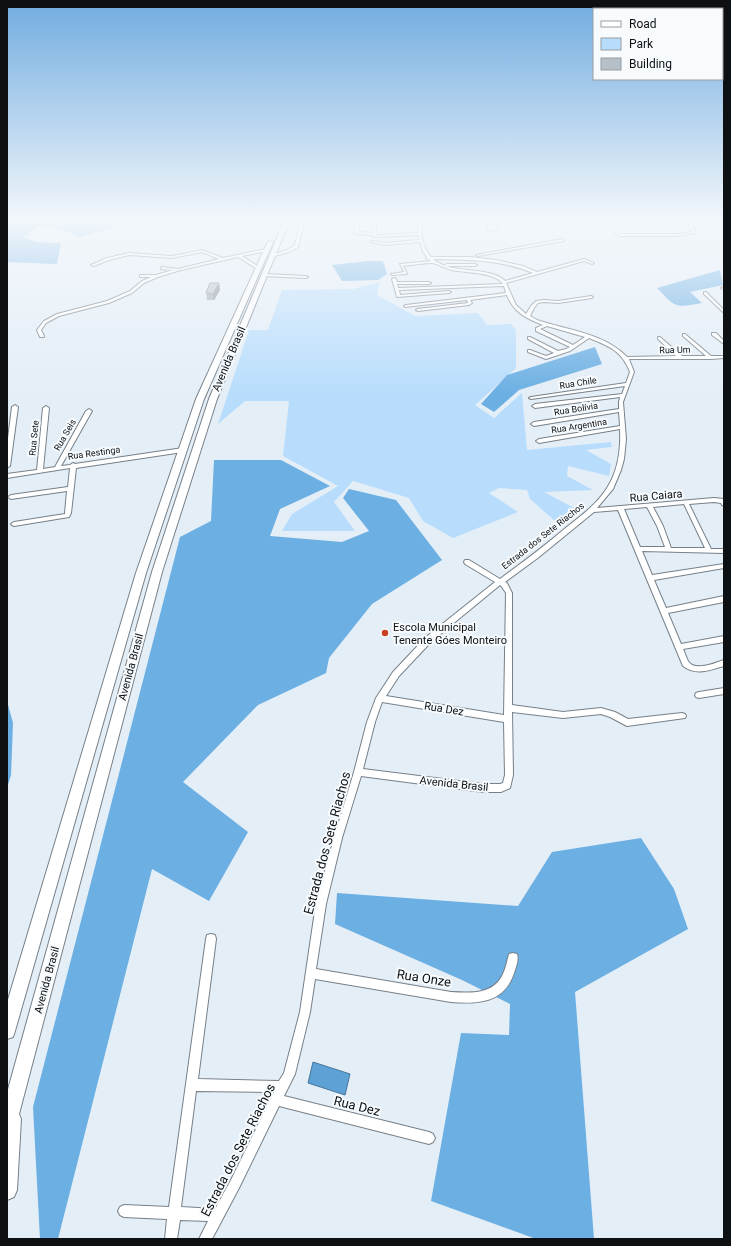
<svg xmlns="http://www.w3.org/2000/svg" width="731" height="1246" font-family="Roboto,sans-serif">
<rect width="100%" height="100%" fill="#e4eef7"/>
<!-- green -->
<path fill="#b8ddfc" d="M380,282L377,295L415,316L478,313L487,325L511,324L516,330V368L475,405L494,418L522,393L527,450L611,442L612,447L586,450L611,464L609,476L568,466L567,476L593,490L544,492L576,509L555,521L530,499L527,490L499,488L489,493L518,512L453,538L423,521L409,498L353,481L334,502L355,531H282L292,514L338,486L283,456L289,401H245L218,424L249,330H268L282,290L354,289Z"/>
<!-- forest -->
<path fill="#6bafe3" d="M7,219H118V226L80,237L57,228L38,226L23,237L36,242L61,243L57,264L7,262Z
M368,261H383L387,274L378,280L342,281L332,265Z
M720,270L723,285L690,292L702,303C675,308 676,308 657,288Z
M595,347L602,364L519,390L494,412L481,404L507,375Z
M214,460H281L330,486L280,509L270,536L342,542L369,531L343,498L349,489L396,500L442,560L372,604L329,658L326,673L258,705L183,782L248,832L209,901L152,869L58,1239H40L33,1107L180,537L211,521Z
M7,701L13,723L11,775L7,788Z
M641,838L674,889L688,929L575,992L594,1239H536L431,1201L461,1033L509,1035L510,1004L462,980L335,924L337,893L518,906L552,852Z"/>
<!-- water -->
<path fill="#5ea1d5" stroke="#46769b" d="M313,1062L350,1074L345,1095L308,1083Z"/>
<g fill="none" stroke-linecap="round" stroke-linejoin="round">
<!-- minor casing -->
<g stroke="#778088" stroke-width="2">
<path id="minor" d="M211,219H218L230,222L261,219H276L230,224Z
M301,219H309L304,221L298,247L289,252L271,257V255L287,250L295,245L301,221L286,224L284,223Z
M325,219H352L360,226L358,232L373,233V225L376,224V235L418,233V224L420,219H424C418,232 423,247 431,257H470L496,260L523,266L537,272L584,259L594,263L592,264L584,261L506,283L516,305L526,314L531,306L536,301L544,300L558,301L591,296L593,297L592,298L558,303L544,302L538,303L534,308L530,316L537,320C567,330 604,333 627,357L676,356L658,339V337H660L682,356H706L683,336V334H685L711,356H724V358L711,359H629L634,372L623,402L626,439L624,459L621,470L613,489L597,508L714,498L724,499V506L722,505L721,503L714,502L689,504L711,549H724V553L642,551L652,575L724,564V568L654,580L666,608L724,596V602L668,613L681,644L724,636V642L683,649C685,653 686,657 688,661C695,672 715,663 724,660V666C710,670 696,676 683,666L618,510L594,512L539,557L505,582L507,583L512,593V705L563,712L601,708L615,712L628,719L682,713L685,714L686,716L685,718L627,726L610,717L601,714L563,718L512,712L513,775L510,788L501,792H483L361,776L342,838L326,904L316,969L451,992C470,993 492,995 502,976C506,969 507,961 509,954L513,953L517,954C519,960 516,967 514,973C504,1003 479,1004 451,1002L315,979L310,1012L295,1074L284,1096L429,1132L433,1134L435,1138L433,1142L429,1144L279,1106L239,1188L212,1239H199L208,1221L180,1220L177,1239H165L167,1219L124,1217L120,1215L118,1211L120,1207L124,1205L169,1207L206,939L207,935L211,934L215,935L216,939L198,1079L279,1081L284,1073L300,1012L316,904L334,838L354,772L367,722L376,698L393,672L426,637L495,582L465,564L464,562L465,560H469L500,579C523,562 546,545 568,526C581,516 598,503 607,488C618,471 621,449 620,429L539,443L536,441L539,439L620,426L619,412L534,426L531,424L534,422L619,409V402L620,397L535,408L532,406L535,404L622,394L625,386L531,399L529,398L531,397L626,383L630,372C622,351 609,346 589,338L570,351L546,359L528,352V350H530L546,356L554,353L528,339V337H530L558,351L566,349L570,347L536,331V328L543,325C527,319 513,312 507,295L470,300L472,303L469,305L418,311L416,310L417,309L468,303L467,300L405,307L404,306L406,305L506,293L504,286L399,290L400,295L449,291L451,292L449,293L397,297L392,279L394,278L396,279L397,282H429L431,283L429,284H397L398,288L503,284C495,272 466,273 452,270C447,269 435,263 432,263C423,263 413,265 403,266L407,274L392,275L391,274L404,272L400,264L431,261L426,258L427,257L423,252L420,242L385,245L370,242L372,241L385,243L419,240V235L374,237L372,235L356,234L354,233L356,226L349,220ZM433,259C470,260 498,259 533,273L505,281C495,270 467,271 453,268C446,266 439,264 433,259ZM547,326L585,337L573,345L540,329ZM684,504L705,548H671L663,526L653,507ZM647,507L657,526L665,547H640L624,509ZM500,585L502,587L506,593L504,715L386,696L399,676L432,641ZM382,702L504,722L505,775L503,783L500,784H483L363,769L375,722ZM196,1091L274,1092L231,1180L215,1209L181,1207Z
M480,219C486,219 490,226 496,226L499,229L493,231L487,229V227H490Z
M540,219L546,222L538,224L532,221Z
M600,219H608L605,222Z
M652,219H658L620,230L619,233L620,234H679L692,232L691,230L673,219H677L694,228L696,233L679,236H619L615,233L618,228Z
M714,219L724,221V223L714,220Z
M563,239L564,241L478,256L476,255Z
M266,249L267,251L242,256L259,267V269H257L238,257L181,270L158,277L144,283L132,293L109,303L59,316L46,323L41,330L44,336V337H40L37,330L44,321L57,314L107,301L130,291L142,281L151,277H140V275H156L173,270L161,269V267H162L178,269L219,259L202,252L172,258L129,255L109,260L94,266L91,265L107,258L129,253L172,256L202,250L223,258Z
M447,264H475L477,265L475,266H446L445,265Z
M264,274L306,276L308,277L306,278L263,276L262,275Z
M723,287H724V290L721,288Z
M704,292H706L724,310V313L704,294Z
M712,333H716L724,341V344L712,335Z
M15,405L18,407L10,466L7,468V446L12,407Z
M46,406L49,408L43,469L55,467L86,411L89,409L92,411L61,466L70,465L73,463L75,464L183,448L186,450L183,452L76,468L71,513L69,517L14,526L12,525L11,524L14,522L65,514V513L67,491L11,499L8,497L11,495L68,487L70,468L7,478V474L37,470L43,408Z
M724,688V694L699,698L696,697L695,695L696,693L699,692Z"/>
</g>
<!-- highway casing -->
<g stroke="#778088" stroke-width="2">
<path id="highway" d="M285,219H290L217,399L162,572L19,1114L21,1119L17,1190L14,1197L7,1200V1093L152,572L209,399Z
M268,241L273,242L204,399L146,573L15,1031L13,1037L7,1039V1003L136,573L196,399Z"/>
</g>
<!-- minor -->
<use href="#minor" fill="#fff" fill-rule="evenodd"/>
<!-- highway -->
<use href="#highway" fill="#fff" fill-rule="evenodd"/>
</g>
<!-- wall -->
<path fill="#9da5ac" d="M219,283L220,290L214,300H207L206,293Z"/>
<!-- shaded-wall -->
<path fill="#7f868c" d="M219,283L220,290L214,300L213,294Z"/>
<!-- building -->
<path fill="#b6c0c8" stroke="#7f868c" d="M210,283H219L213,294L206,293Z"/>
<!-- sky -->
<linearGradient id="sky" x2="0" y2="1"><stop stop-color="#71ace0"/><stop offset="0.56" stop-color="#f3f7fb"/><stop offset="1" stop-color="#f3f7fb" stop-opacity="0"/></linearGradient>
<rect width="731" height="394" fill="url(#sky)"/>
<!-- markers -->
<circle fill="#ca4024" stroke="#f7fbfe" stroke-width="1.5" cx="385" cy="633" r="4"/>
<g text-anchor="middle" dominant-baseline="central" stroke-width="4" stroke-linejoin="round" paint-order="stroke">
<!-- far-street labels -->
<g font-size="9" fill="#0d1114" stroke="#f7fbfe">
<text transform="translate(675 350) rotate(-1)">Rua Um</text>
<text transform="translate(578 383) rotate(-9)">Rua Chile</text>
<text transform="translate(576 409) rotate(-9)">Rua Bolívia</text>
<text transform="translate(579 426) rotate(-9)">Rua Argentina</text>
<text transform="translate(65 435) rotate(-60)">Rua Seis</text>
<text transform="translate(34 438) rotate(-84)">Rua Sete</text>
<text transform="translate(94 453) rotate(-8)">Rua Restinga</text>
<text transform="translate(543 536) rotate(-38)">Estrada dos Sete Riachos</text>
</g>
<!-- street labels -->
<g font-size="11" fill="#0d1114" stroke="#f7fbfe">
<text transform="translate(229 359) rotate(-67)">Avenida Brasil</text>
<text transform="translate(656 496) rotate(-5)">Rua Caiara</text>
<text transform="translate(131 667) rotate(-75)">Avenida Brasil</text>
<text transform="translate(444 709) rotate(9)">Rua Dez</text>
<text transform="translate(454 784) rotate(6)">Avenida Brasil</text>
<text transform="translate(47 980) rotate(-75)">Avenida Brasil</text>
</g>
<!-- poi labels -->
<g font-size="11" fill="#0d1114" stroke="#f7fbfe" text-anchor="start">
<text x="393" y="627">Escola Municipal<tspan x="393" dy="13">Tenente Góes Monteiro</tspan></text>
</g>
<!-- near-street labels -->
<g font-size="13" fill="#0d1114" stroke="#f7fbfe">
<text transform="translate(327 843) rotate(-75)">Estrada dos Sete Riachos</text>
<text transform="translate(424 978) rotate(9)">Rua Onze</text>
<text transform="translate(357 1106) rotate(14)">Rua Dez</text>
<text transform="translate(238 1150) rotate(-63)">Estrada dos Sete Riachos</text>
</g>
</g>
<!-- border -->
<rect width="731" height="1246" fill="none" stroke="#0d1114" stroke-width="16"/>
<!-- legend -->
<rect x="593" y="8" width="130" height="72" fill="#f7fbfe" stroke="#999da0"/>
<rect x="601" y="21" width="20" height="6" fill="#ffffff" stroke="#999da0"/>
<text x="629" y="28" font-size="12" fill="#0d1114">Road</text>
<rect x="601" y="38" width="20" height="12" fill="#b8ddfc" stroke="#999da0"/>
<text x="629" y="48" font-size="12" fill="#0d1114">Park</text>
<rect x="601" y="58" width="20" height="12" fill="#b6c0c8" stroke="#999da0"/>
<text x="629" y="68" font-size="12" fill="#0d1114">Building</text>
</svg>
